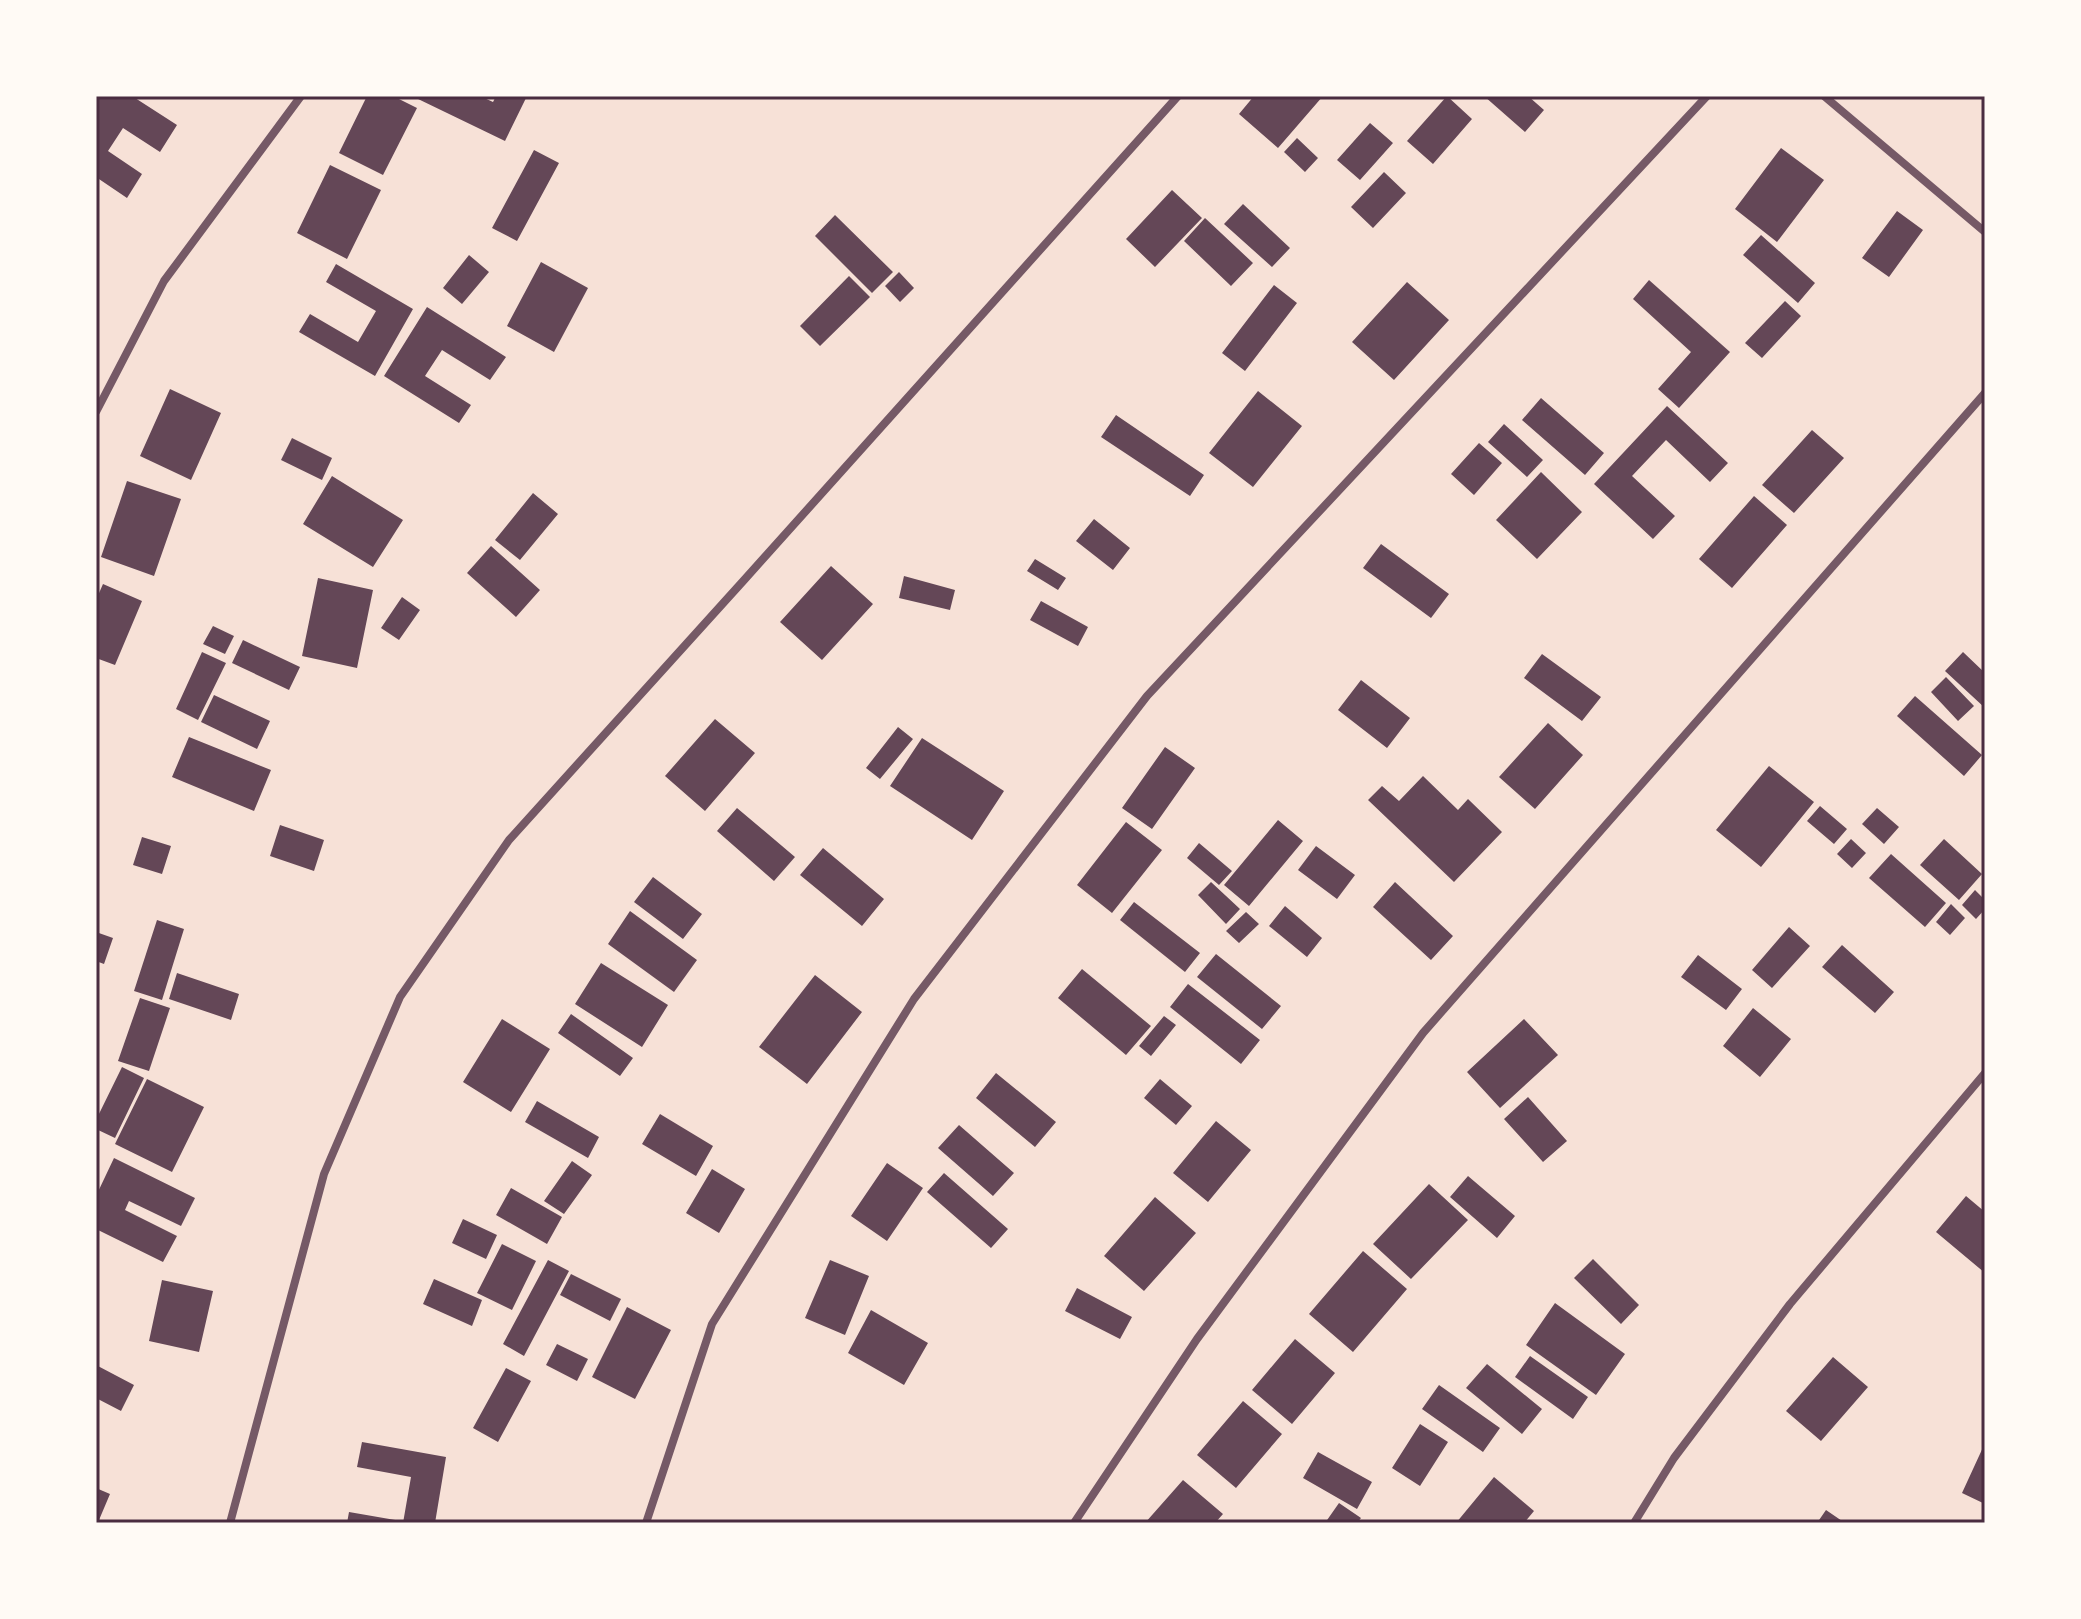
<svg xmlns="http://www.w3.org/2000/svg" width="2081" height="1619" font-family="'Noto Sans',sans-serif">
<rect width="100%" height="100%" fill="#f7e1d7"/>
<!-- building -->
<path fill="#644757" d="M99,96H132L177,125L160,152L123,128L108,151L142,174L127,198L96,177V100Z
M367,96H393L417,108L383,175L339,153Z
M417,96H480L493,102L496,96H527L505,141L416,98Z
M1254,96H1323L1278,148L1239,114Z
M1447,96L1472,119L1433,164L1407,141Z
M1484,96H1528L1544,110L1525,132Z
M1370,123L1393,143L1360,180L1337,160Z
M1297,138L1318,158L1305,172L1284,152Z
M1781,148L1824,180L1777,242L1735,209Z
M534,150L559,163L517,241L492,228Z
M330,165L381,190L347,259L297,233Z
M1384,172L1406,193L1373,228L1351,207Z
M1172,190L1202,218L1155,267L1126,239Z
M1243,204L1290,248L1272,267L1224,224Z
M1897,211L1923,230L1889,277L1862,258Z
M835,215L893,272L872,293L815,236Z
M1205,218L1253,263L1231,286L1184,241Z
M1761,235L1815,283L1798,303L1743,255Z
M469,255L489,272L462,304L443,288Z
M541,262L588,288L554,352L507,326Z
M336,264L413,309L375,376L299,332L310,314L358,342L376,311L326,282Z
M899,272L914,288L900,302L885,286Z
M849,276L870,297L820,346L800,326Z
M1649,280L1730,352L1679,408L1658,389L1691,352L1633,299Z
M1407,282L1449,320L1394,380L1352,342Z
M1274,285L1297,303L1245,371L1222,353Z
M1785,301L1801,316L1762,358L1745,343Z
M427,307L506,357L490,380L442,350L425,376L471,405L459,423L384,376Z
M170,389L221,413L191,480L140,456Z
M1258,391L1302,426L1253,487L1209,453Z
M1541,398L1604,453L1585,475L1522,420Z
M1667,406L1728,463L1710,482L1666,440L1632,476L1675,516L1653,539L1594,484Z
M1116,415L1204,475L1190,496L1101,437Z
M1504,424L1543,460L1527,477L1488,442Z
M1812,430L1844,458L1794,513L1762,485Z
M292,438L332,458L322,480L281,460Z
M1479,443L1502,463L1474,495L1451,474Z
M1541,472L1582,512L1537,559L1496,520Z
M332,476L403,520L373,567L303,524Z
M127,481L181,499L154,576L101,557Z
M533,493L558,514L520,560L495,540Z
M1754,496L1787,525L1732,588L1699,559Z
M1094,519L1130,548L1113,570L1076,541Z
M1381,544L1449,594L1431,618L1363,568Z
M491,546L540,590L516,617L467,573Z
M1035,559L1066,578L1058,590L1027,571Z
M831,566L873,604L822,660L780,622Z
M904,576L955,590L950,610L899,598Z
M318,578L373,590L357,668L302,656Z
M103,584L142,601L115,665L96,658V600Z
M402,597L420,610L399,640L381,628Z
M1041,601L1088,627L1078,646L1030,620Z
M213,626L234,636L225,654L203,644Z
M243,640L300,667L289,690L232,663Z
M202,652L226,663L198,720L176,709Z
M1963,652L1985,673V708L1945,671Z
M1542,654L1601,697L1582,721L1524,678Z
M1946,677L1974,706L1958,721L1931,692Z
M1361,680L1410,718L1387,748L1338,710Z
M214,695L270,721L257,749L201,722Z
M1915,696L1982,755L1964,776L1897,716Z
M715,719L755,753L705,811L665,776Z
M1548,723L1583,755L1535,809L1499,777Z
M898,727L913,739L880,779L866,768Z
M189,737L271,770L254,811L172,777Z
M922,738L1004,791L972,840L890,786Z
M1165,747L1195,768L1152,829L1122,808Z
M1769,766L1814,802L1761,867L1716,830Z
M1423,776L1458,810L1468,799L1502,832L1454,882L1368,800L1382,786L1399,801Z
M1820,806L1847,829L1834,844L1807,821Z
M737,808L795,857L774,881L717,831Z
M1877,808L1899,827L1884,844L1862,824Z
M1278,820L1303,841L1249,906L1224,885Z
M1126,822L1162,850L1112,913L1077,885Z
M280,825L324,840L314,871L270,856Z
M142,837L171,846L162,874L133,865Z
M1851,839L1866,853L1852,868L1837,854Z
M1944,839L1982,874L1959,900L1920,865Z
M1199,843L1232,871L1219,885L1187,858Z
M1316,846L1355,875L1337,899L1298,870Z
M823,848L884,899L862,926L800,875Z
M1891,854L1946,903L1925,927L1869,878Z
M653,877L702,914L683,939L634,902Z
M1211,882L1240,909L1226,924L1198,895Z
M1395,882L1453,936L1431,960L1373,907Z
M1975,890L1985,900V909L1976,919L1962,905Z
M1134,902L1200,953L1185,972L1120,920Z
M1951,904L1965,918L1950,935L1936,922Z
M1285,906L1322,938L1307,957L1269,926Z
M630,911L697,960L674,992L608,944Z
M1246,912L1259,924L1239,943L1226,931Z
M157,920L184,929L162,1000L134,991Z
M1789,927L1810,946L1772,988L1752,970Z
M96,932L113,938L104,964L96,961Z
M1842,945L1894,992L1875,1013L1822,967Z
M1216,954L1281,1006L1262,1029L1197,977Z
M1698,955L1742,989L1726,1010L1681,977Z
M601,963L668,1005L642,1047L575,1004Z
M1082,969L1151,1026L1126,1055L1058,998Z
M177,973L239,994L231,1020L169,999Z
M815,975L862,1012L807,1084L759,1047Z
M1188,984L1260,1040L1241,1064L1170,1007Z
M140,998L170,1008L149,1071L118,1061Z
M1753,1008L1791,1039L1760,1077L1723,1046Z
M571,1014L633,1058L620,1076L558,1033Z
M1164,1016L1176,1025L1151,1056L1139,1046Z
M502,1019L550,1049L511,1112L463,1082Z
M1524,1019L1558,1055L1500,1108L1467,1072Z
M122,1067L144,1078L115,1138L96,1129V1120Z
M996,1073L1056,1122L1035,1147L976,1098Z
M147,1079L204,1107L172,1172L115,1144Z
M1160,1079L1192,1106L1176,1125L1144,1098Z
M1528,1097L1567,1141L1543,1162L1504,1119Z
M537,1101L599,1137L588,1158L525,1122Z
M660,1114L713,1146L696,1176L642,1144Z
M1216,1121L1251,1150L1208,1202L1173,1173Z
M959,1125L1014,1173L993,1196L938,1148Z
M114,1158L195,1198L181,1226L129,1201L125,1210L177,1236L163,1262L96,1229V1196Z
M572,1161L592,1175L564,1214L544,1201Z
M887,1163L923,1188L887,1241L851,1216Z
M712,1169L745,1189L719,1233L686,1213Z
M944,1173L1008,1229L991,1248L927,1192Z
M1468,1176L1515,1216L1497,1238L1450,1197Z
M1429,1184L1468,1220L1411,1279L1373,1244Z
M511,1188L562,1217L547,1244L496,1215Z
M1966,1196L1985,1212V1273L1936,1232Z
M1155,1197L1196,1233L1144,1291L1104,1256Z
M463,1219L497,1235L486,1259L452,1243Z
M502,1244L536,1261L512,1310L477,1293Z
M1363,1251L1407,1289L1353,1352L1309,1314Z
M1593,1259L1639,1305L1621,1324L1574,1278Z
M548,1260L569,1271L524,1356L503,1344Z
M830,1260L869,1276L845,1335L805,1318Z
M571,1274L621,1299L610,1321L560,1295Z
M434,1279L482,1300L472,1326L423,1304Z
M162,1280L213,1291L199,1352L149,1341Z
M1077,1288L1132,1317L1120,1339L1065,1311Z
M1555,1303L1625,1354L1596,1395L1526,1345Z
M627,1307L671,1330L635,1399L592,1377Z
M871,1310L928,1343L904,1385L848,1353Z
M1295,1339L1335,1373L1292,1424L1252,1390Z
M557,1344L588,1359L577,1381L546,1365Z
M1530,1356L1588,1397L1573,1419L1515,1377Z
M1833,1357L1868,1387L1821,1441L1786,1411Z
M1487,1364L1542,1409L1522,1434L1466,1388Z
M96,1365L134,1385L121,1411L96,1398Z
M506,1368L531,1381L498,1442L473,1428Z
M1439,1385L1500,1428L1483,1452L1422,1409Z
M1243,1401L1282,1434L1236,1488L1197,1455Z
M1420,1424L1448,1442L1420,1486L1392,1468Z
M362,1442L446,1457L435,1523H403L411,1477L357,1467Z
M1985,1443V1504L1962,1493Z
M1318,1452L1372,1482L1357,1509L1303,1478Z
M1494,1477L1534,1511L1524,1523H1456Z
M1183,1480L1223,1514L1215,1523H1145Z
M96,1488L110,1494L99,1520L96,1519Z
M1339,1503L1361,1518L1357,1523H1325Z
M1826,1510L1845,1523H1817Z
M349,1512L401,1521V1523H347Z"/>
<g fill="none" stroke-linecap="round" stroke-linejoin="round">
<!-- minor -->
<path stroke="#755966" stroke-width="8" d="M1824,96L1985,232
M96,412L164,281L301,96
M230,1523L324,1174L400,997L509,840L745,579L1178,96
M646,1523L712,1324L914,999L1147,696L1707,96
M1074,1523L1197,1339L1423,1033L1985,393
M1634,1523L1674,1458L1790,1304L1985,1073"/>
</g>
<!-- border -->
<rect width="2081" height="1619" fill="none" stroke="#fffaf5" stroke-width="196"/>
<rect x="98" y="98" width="1885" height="1423" fill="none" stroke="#4a2c40" stroke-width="3"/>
</svg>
